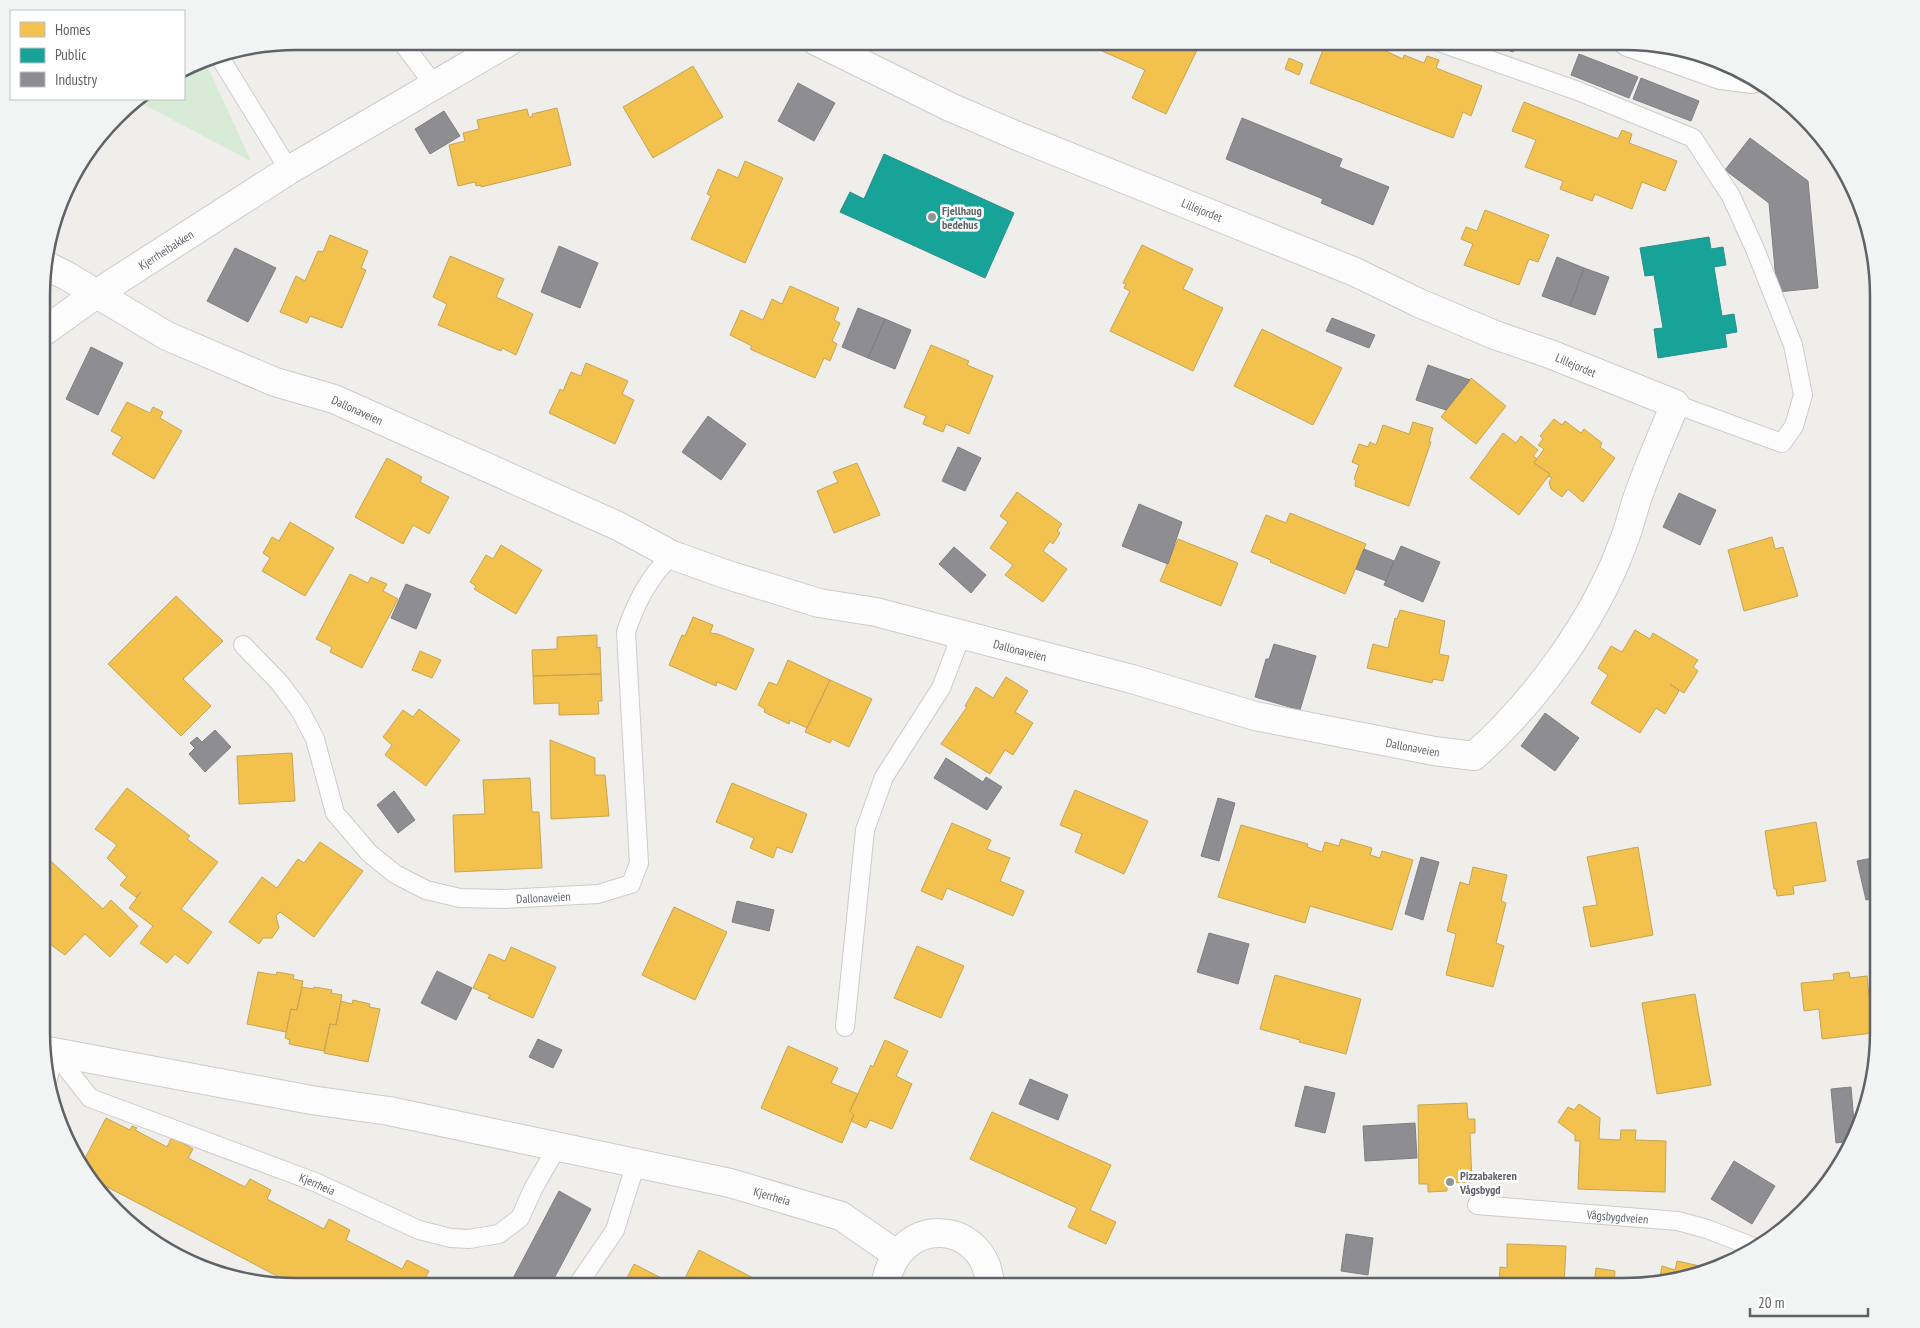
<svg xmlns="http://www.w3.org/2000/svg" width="1920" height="1328" font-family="'PT Sans Narrow',sans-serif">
<rect width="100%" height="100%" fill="#efeeea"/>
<!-- green -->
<path fill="#d8ebd6" d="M204,59L251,161L135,100L184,99V70Z"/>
<!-- homes -->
<path fill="#f2c14e" stroke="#c6a556" d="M1095,42H1195L1200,44L1166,114L1132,98L1145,70L1093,47Z
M1326,42H1366L1403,59L1404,55L1424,63L1427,56L1439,60L1436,68L1482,86L1471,116L1463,112L1453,138L1310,83Z
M1289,58L1303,64L1299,75L1285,69Z
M693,66L723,117L653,158L623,107Z
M1524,102L1618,139L1622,130L1632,134L1629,143L1677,161L1665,191L1642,182L1632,209L1595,194L1592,201L1560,189L1563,181L1525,167L1536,140L1512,131Z
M557,108L571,165L481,187V185L476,186L475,182L458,186L449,145L465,141L463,133L479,129L477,120L527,109L529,117H533L532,114Z
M745,161L783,178L745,263L691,239L711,196L707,194L718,169L738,178Z
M1485,210L1549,235L1538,262L1529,259L1519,285L1464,265L1473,244L1461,239L1466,227L1477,231Z
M330,235L368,251L361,268L366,270L342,328L310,316L307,323L280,312L296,276L305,281L318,251L323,252Z
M1142,245L1193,269L1183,289L1223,308L1193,371L1110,331L1130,291L1124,288L1126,284L1123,283Z
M450,256L504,279L496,297L533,314L516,355L502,348L501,351L438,325L447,304L433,297Z
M790,286L839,308L834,320L840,323L832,341L837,344L830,361L824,358L815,378L750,349L752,346L730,335L741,310L763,320L772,299L782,304Z
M1262,329L1342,368L1313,425L1234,386Z
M931,345L969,361L967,365L993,376L969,434L946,424L943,432L923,424L926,416L904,407Z
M586,363L628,381L622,394L634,400L615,444L549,413L560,389L563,391L571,372L581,376Z
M1471,378L1506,406L1476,444L1441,417Z
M127,402L150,413L153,407L163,412L160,418L182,431L154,479L112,454L122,437L111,431Z
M1554,419L1562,425L1565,421L1581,433L1584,429L1602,443L1600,447L1615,458L1583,502L1568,489L1562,497L1551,489L1549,482L1552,478L1548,476L1550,474L1534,463L1544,449L1538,445L1543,439L1540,436Z
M1413,422L1433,428L1429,442H1431L1409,506L1355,486L1356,481L1354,479L1359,465L1352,462L1359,444L1368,447L1370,442L1376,445L1383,425L1409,434Z
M1503,433L1516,443L1521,436L1538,450L1533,456L1537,459L1534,463L1550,474L1519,515L1470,478Z
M387,458L422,477L420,482L449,497L429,534L413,525L403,544L355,517Z
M857,463L880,515L834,533L817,491L838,482L833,472Z
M1017,492L1062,524L1057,531L1060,533L1053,544L1050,541L1043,551L1067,569L1043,602L1005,575L1013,565L990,548L1008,522L1000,516Z
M1290,513L1366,544L1345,594L1270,562L1271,560L1251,552L1266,515L1286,523Z
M290,522L334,548L305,596L262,571L270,558L263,553L272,537L279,541Z
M1772,537L1775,549L1783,547L1798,596L1744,611L1728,550Z
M1178,539L1238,563L1221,606L1160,581Z
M501,545L542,570L516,614L474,589L476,586L470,582L486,555L493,559Z
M350,574L368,583L371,577L387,584L383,591L398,599L362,668L330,652L332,647L316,639Z
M176,596L223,641L183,679L211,706L181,736L108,664Z
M1400,610L1445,621L1439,654L1449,656L1443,681L1433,679L1432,683L1367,668L1373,644L1388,648L1395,618L1397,619Z
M693,617L713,625L710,633L718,634L754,649L736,690L717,682L716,686L669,665L682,635L685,636Z
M1635,630L1650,639L1653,633L1698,660L1693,667L1698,671L1684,693L1670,684L1679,691L1665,714L1656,708L1640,733L1591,703L1608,675L1598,668L1611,646L1622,652Z
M597,635V648L600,647L601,674L533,676L532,650L557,649V637Z
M420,651L441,660L432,678L412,670Z
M788,660L830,680L807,728L790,720L789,724L764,712L765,709L758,705L769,682L777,685Z
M601,674L602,701H598L599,714L559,715V703L534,704L533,676Z
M1006,677L1028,691L1015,712L1033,723L1013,755L1005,750L990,774L941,744L967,707L965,706L976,687L993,698Z
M830,680L872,699L849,747L832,739L830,743L805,732Z
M419,709L460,740L426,786L385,755L392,745L383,737L403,710L413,717Z
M550,740L595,758V775H605L609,816L551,819Z
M292,753L295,801L239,804L237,756Z
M530,778L532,812H539L542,868L455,872L453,815L485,814L483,780Z
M732,783L807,814L792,853L777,847L773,858L750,848L754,838L716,822Z
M127,788L190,836L187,839L218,862L181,909L212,932L188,964L175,954L167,963L140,943L153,926L129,908L141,892L136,897L120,885L127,877L107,858L117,845L95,829Z
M1075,790L1148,821L1124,874L1075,852L1082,834L1060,825Z
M1816,822L1826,881L1793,886L1794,894L1777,896L1776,889H1774L1765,831Z
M952,823L991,840L987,849L1010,858L1000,881L1024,891L1013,916L947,888L942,900L921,891Z
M1241,825L1308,844L1307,847L1322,852L1325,842L1339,846L1341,839L1372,848L1370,855L1380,858L1382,851L1413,860L1392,930L1310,906L1305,923L1218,897Z
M320,842L363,871L314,937L280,912L276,916L279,928L272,938H263L259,944L229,922L262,877L277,888L298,859L304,863Z
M1638,847L1653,935L1591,947L1583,907L1597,905L1587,857Z
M43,854L103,909L111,900L138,926L110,957L85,934L65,955L43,939Z
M1473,867L1507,875L1501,901L1506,903L1496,943L1504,946L1493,987L1446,975L1456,934L1447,931L1460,882L1469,885Z
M674,907L727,932L695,1000L642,975Z
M917,946L964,966L941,1018L894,998Z
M511,947L556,967L533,1018L488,998L490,995L473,988L489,954L505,961Z
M258,972L276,975L277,972L294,975L293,979L303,981L297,1010L291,1009L286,1032L247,1024Z
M1849,972L1850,978L1867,976L1873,1033L1822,1039L1819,1009L1804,1011L1801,983L1834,980L1833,974Z
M1275,975L1361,999L1346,1054L1299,1042L1300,1040L1260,1029Z
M302,987L314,989V987L332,990L331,993L342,995L336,1025L330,1024L324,1051L289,1044L290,1040L285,1038L291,1009L297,1010Z
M1695,994L1711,1085L1657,1094L1642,1003Z
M353,1000L370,1004L369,1007L380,1009L368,1062L324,1053L330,1024L336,1025L341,1001L352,1004Z
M885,1040L908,1051L896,1076L912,1084L892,1129L870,1120L866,1128L851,1121L854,1115L850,1111L871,1065L873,1067Z
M788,1046L838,1068L831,1083L858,1094L850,1111L854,1115L842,1143L761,1108Z
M1467,1103L1468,1119H1475V1133H1470L1472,1182L1447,1183V1191L1428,1192V1184H1419L1418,1105Z
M1579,1104L1600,1118L1599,1139L1620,1140L1621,1130H1636L1635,1140L1666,1141L1665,1192L1578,1189L1580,1141H1575V1135L1558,1122L1568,1107L1574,1110Z
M992,1112L1111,1165L1090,1210L1116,1222L1106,1244L1068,1227L1077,1208L970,1159Z
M106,1118L130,1130L132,1126L137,1128L135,1130L167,1147L172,1137L193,1149L188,1158L245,1187L250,1179L271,1190L267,1199L324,1229L329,1219L350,1230L346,1240L402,1269L407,1260L429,1271L424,1280L436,1286H296L92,1179L81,1166Z
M1507,1244L1566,1246L1564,1287H1499L1500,1267L1507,1268Z
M699,1250L769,1286H681Z
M1677,1261L1700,1266L1699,1274H1701L1690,1278L1659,1282L1662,1266L1675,1270Z
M634,1264L677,1286H623Z
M1596,1268L1615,1271L1614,1287L1594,1284Z
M1138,1282L1156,1287H1137Z"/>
<!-- public -->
<path fill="#17a398" stroke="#2d908a" d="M884,154L1014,213L985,278L840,212L850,192L864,199Z
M1709,237L1711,249L1723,247L1726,265L1714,267L1722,316L1734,314L1737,332L1725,334L1727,347L1658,358L1654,329L1663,328L1654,275L1645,276L1640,248Z"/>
<!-- industry -->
<path fill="#8d8d92" stroke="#7f8085" d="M1239,42H1253L1251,47Z
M1486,42H1517L1513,52Z
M1579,54L1638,77L1629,98L1571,75Z
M1641,78L1699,101L1691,121L1633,99Z
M798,83L835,103L814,141L778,121Z
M444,111L460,136L430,154L415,129Z
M1242,118L1342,159L1339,167L1389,187L1373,225L1321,203L1323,199L1226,159Z
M1750,138L1808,181L1818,288L1777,292L1769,203L1725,170Z
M559,246L598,263L580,308L541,292Z
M235,248L276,268L248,322L207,301Z
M1557,257L1584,268L1570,306L1542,296Z
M1584,268L1609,277L1595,315L1570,306Z
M858,308L885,319L868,358L842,347Z
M1332,318L1375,335L1369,348L1326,331Z
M885,319L911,330L895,369L868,358Z
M91,347L123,363L98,415L66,399Z
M1428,365L1470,380L1446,410L1416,400Z
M708,416L746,444L721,480L682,452Z
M958,447L981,458L965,491L942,481Z
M1679,493L1716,510L1700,545L1663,527Z
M1139,504L1182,522L1168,564L1122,546Z
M1401,546L1440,562L1423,602L1384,585Z
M954,547L986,575L971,593L939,564Z
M1364,549L1394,561L1386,581L1356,569Z
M406,584L431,594L416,629L391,618Z
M1274,644L1316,656L1300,710L1255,697L1266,659H1269Z
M1545,713L1579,738L1555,771L1521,746Z
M215,730L231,747L205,772L189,754L195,748L190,743L197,737L202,742Z
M946,758L983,782L986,777L1002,787L987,810L934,778Z
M394,791L415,820L398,833L377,805Z
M1218,798L1235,803L1219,861L1201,856Z
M1421,857L1439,862L1423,920L1405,914Z
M1878,857V898L1866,900L1857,861Z
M737,901L774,910L769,931L732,922Z
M1209,933L1249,944L1238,984L1197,972Z
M437,971L472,988L456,1020L421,1003Z
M538,1039L562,1050L553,1068L529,1057Z
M1030,1079L1068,1095L1058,1120L1019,1104Z
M1305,1086L1335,1093L1325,1133L1295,1126Z
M1851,1087L1855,1134L1851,1141L1836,1143L1831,1089Z
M1415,1123L1417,1158L1365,1161L1363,1126Z
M1734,1161L1775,1186L1752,1224L1711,1199Z
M559,1191L591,1209L550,1286H509Z
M1346,1234L1373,1238L1368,1275L1341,1271Z"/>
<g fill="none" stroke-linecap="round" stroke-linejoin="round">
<!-- lane casing -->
<g stroke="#cbcccc" stroke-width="20">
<g id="lane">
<path d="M401,41L435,86"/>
<path d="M1439,42L1578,91L1693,138L1731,196L1755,249L1793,345L1803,395L1794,426L1782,443L1675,404"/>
<path d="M219,56L289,170"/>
<path id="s1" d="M243,645L279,682L300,710L315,739L335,813L369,853L395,874L426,890L460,898L504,899L598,894L631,884L639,863L626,632C636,602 649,577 672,555"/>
<path d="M845,1027L865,830L884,777L941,688L956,649L955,635"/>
<path id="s2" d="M48,1079L54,1052L90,1098L315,1182L419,1230L451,1238L469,1239L499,1234L520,1218L533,1189L557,1147"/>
<path id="s3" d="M1477,1205L1678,1221L1707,1229L1756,1248"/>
<path d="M577,1286L615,1230L636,1163"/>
</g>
</g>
<!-- street casing -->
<g stroke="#cbcccc" stroke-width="30">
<g id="street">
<path id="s4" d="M43,264L67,276L167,336L275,382L334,399L618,526L672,555L725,574L819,603L876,612L1132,679L1255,716L1434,751L1474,756C1535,702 1595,620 1623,543C1629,529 1632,514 1637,499C1648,467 1662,436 1675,404L1550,354L1495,335L1419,303L1355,272L1015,135L950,107L816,41"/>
<path id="s5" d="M43,332L96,294L289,170L510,41"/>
<path id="s6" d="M43,1050L311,1100L389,1111L730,1183L841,1216L896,1254"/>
<path d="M885,1286C897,1212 987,1219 990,1286"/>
</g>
</g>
<!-- secondary casing -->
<g stroke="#cacacb" stroke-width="30">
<path id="secondary" d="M1628,42L1721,75L1752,79"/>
</g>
<!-- lane -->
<use href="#lane" stroke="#fdfcfc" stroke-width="18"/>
<!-- street -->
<use href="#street" stroke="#fdfcfc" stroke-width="28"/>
<!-- secondary -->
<use href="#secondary" stroke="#fdfcfc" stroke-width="28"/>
</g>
<!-- markers -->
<g fill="#919496" stroke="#fff" stroke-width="2">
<circle cx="932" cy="217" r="5"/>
<circle cx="1450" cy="1182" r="5"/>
</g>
<g text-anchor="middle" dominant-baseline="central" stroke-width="5" stroke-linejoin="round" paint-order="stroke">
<!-- poi labels -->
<g font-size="12" font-weight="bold" fill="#5f6368" stroke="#fff" text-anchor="start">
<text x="942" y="210">Fjellhaug<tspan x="942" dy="14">bedehus</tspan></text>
<text x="1460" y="1175">Pizzabakeren<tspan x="1460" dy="14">Vågsbygd</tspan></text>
</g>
<!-- street labels -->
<g font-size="12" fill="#5f6368" stroke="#fff">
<text transform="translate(1202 210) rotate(22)">Lillejordet</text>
<text stroke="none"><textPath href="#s5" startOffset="148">Kjerrheibakken</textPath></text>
<text transform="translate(1576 365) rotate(23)">Lillejordet</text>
<text stroke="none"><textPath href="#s4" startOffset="348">Dallonaveien</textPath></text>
<text stroke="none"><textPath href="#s4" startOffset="1056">Dallonaveien</textPath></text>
<text stroke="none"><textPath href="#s4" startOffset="1461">Dallonaveien</textPath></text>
<text stroke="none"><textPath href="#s1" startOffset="435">Dallonaveien</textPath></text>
<text stroke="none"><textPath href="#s2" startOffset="329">Kjerrheia</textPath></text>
<text stroke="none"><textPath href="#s6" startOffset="744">Kjerrheia</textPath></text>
<text stroke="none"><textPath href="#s3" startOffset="141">Vågsbygdveien</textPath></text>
</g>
</g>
<!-- crop -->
<path d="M0 0H1920V1328H0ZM296 50H1624A246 246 0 0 1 1870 296V1032A246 246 0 0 1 1624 1278H296A246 246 0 0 1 50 1032V296A246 246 0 0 1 296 50Z" fill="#f2f3f3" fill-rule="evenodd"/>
<path fill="none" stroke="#5f6368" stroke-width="2.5" d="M296 50H1624A246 246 0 0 1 1870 296V1032A246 246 0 0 1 1624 1278H296A246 246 0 0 1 50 1032V296A246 246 0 0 1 296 50Z"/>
<!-- legend -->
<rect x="10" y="10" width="175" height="90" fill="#ffffff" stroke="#bfc1c3"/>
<rect x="20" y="22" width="25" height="15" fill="#f2c14e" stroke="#bfc1c3"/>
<text x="55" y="35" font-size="15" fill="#5f6368">Homes</text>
<rect x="20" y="48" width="25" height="15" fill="#17a398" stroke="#bfc1c3"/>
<text x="55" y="60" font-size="15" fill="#5f6368">Public</text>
<rect x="20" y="72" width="25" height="15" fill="#8d8d92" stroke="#bfc1c3"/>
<text x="55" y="85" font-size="15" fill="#5f6368">Industry</text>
<!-- scale -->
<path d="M1750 1308v8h118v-8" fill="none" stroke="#5f6368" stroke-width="2.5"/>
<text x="1758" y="1308" font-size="15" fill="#5f6368" stroke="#ffffff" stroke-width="4" paint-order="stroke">20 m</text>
</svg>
